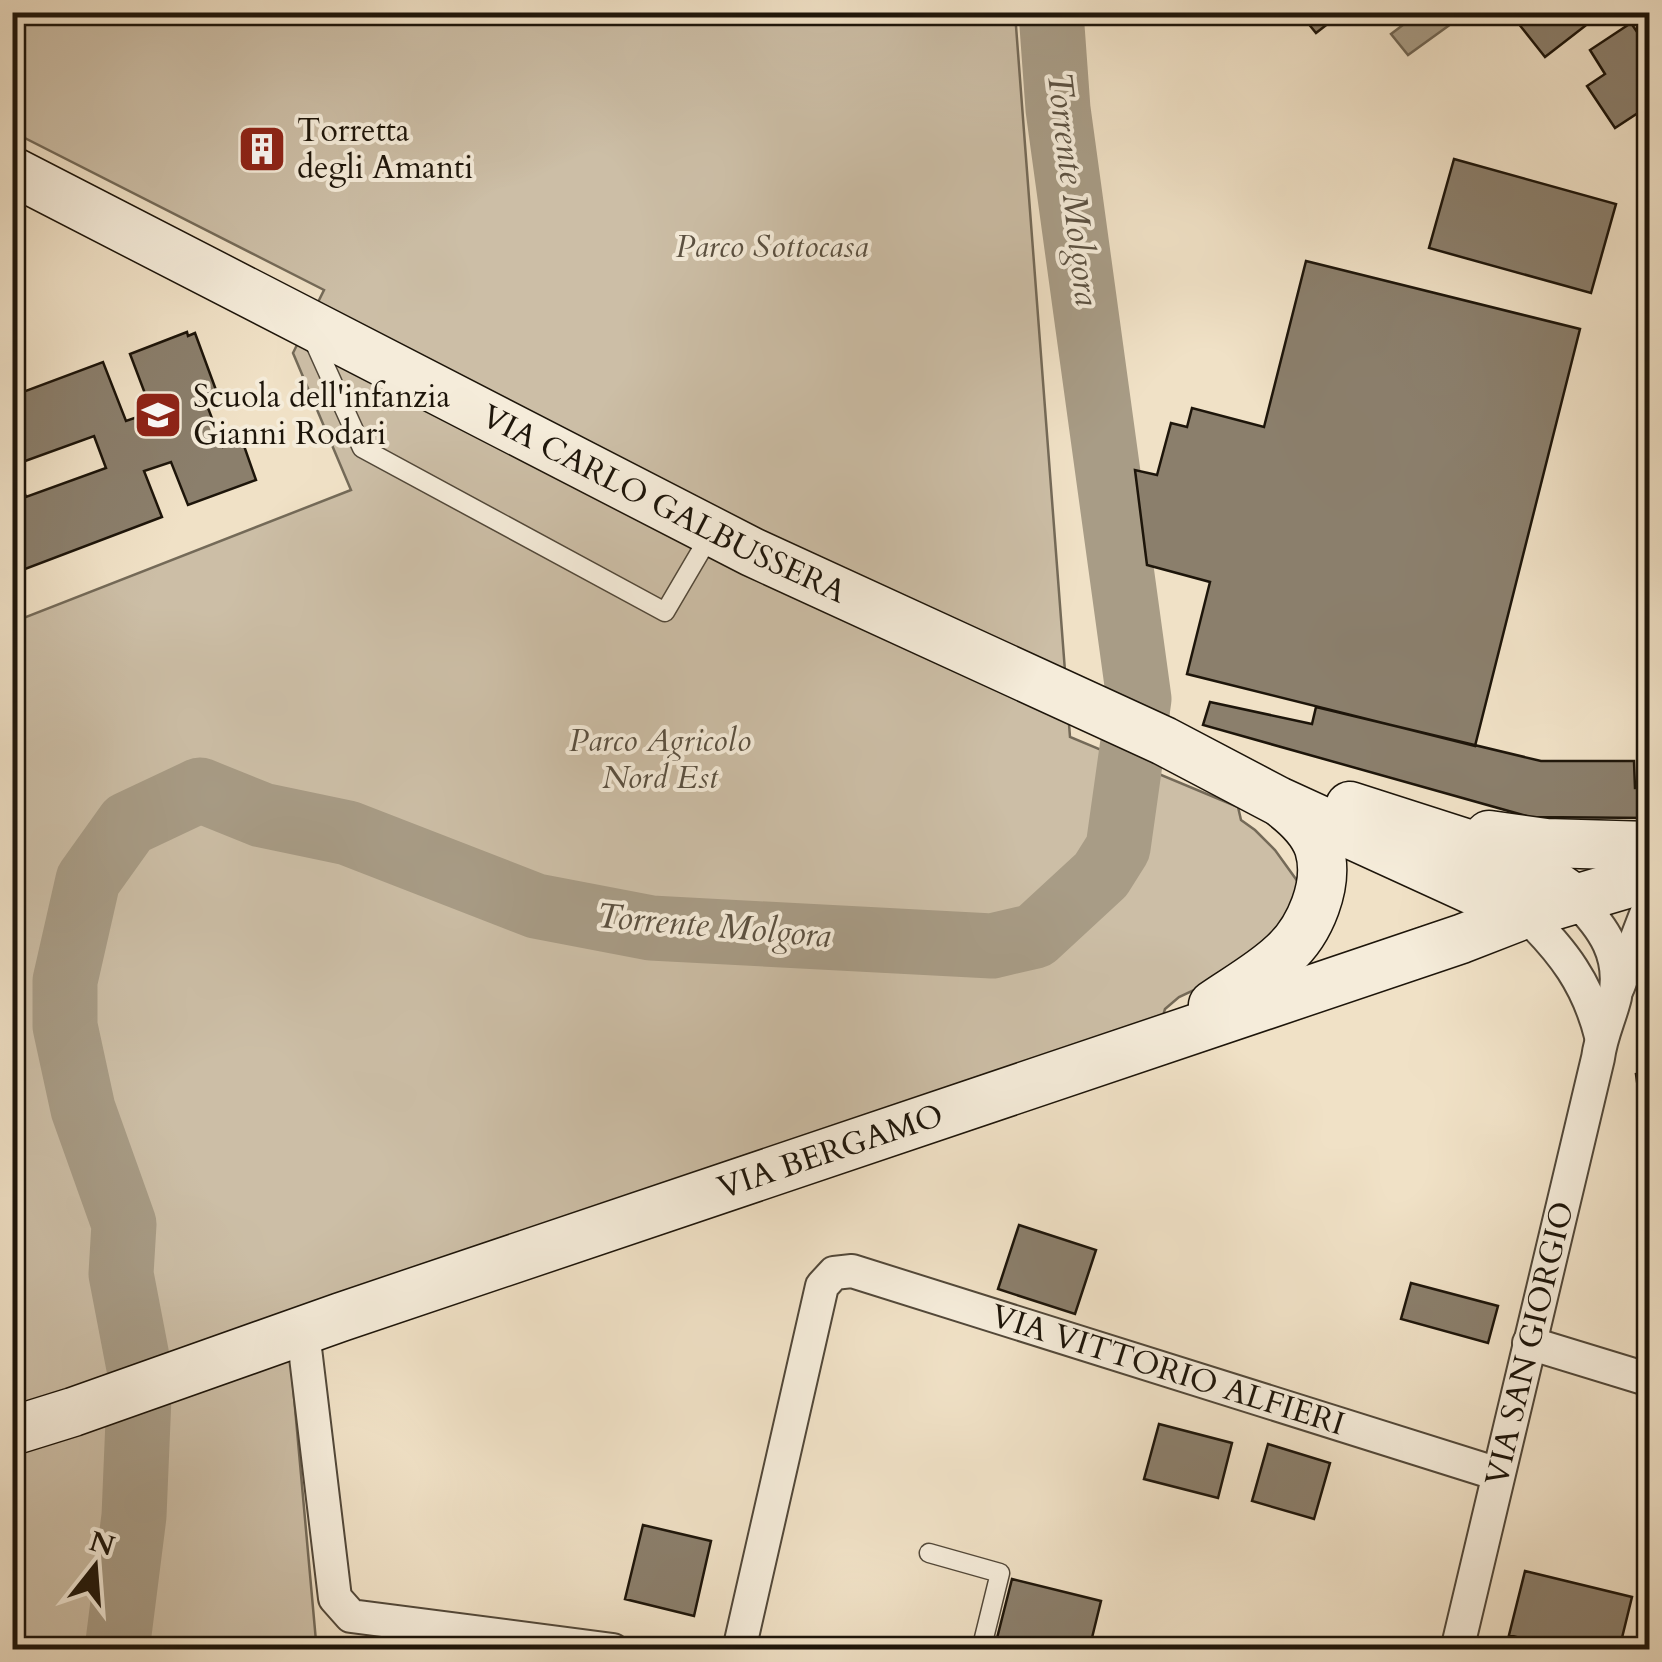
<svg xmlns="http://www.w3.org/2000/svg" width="1662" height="1662" font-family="Cardo,serif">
<rect width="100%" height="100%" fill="#f0e1c6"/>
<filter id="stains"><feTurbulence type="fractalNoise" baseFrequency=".002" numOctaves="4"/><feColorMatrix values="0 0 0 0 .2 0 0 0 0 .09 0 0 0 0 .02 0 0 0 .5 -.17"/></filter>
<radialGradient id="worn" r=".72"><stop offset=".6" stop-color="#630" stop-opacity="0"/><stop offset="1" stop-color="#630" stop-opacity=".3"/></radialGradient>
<!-- green -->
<path fill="#ccbea6" stroke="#746a58" stroke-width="2.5" d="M12,13H1015L1070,737L1238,807L1241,820L1255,830L1275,850L1298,882V898L1258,960L1179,997L1165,1009L1162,1019L287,1319L316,1641L386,1649H13V622L351,490L293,353L324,290L13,132Z"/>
<!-- water -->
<path fill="#a89c86" stroke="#706654" stroke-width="2.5" d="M1420,12L1443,13L1451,24L1408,55L1391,34Z"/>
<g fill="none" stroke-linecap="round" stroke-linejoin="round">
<!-- river -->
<path stroke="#a89c86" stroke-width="65" d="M117,1650L134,1516L140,1373L121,1274L124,1224L83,1109L65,1026V981L88,880L128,824L200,790L262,815L348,833L536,906L651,928L992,946L1035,936L1101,875L1118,848L1139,699L1058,109L1051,12"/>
</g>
<!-- building -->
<path fill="#8b7f6c" stroke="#1d150a" stroke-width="2.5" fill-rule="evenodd" d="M1299,12H1343L1316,33Z
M1521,12H1583L1578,16L1585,26L1545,57L1514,18Z
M1631,23L1650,51V105L1615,128L1587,86L1605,74L1590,50Z
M245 149a17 17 0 1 1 34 0a17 17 0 1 1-34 0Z
M1454,159L1616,204L1591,293L1429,248Z
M1306,261L1580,329L1475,746L1187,674L1210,582L1147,565L1135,470L1157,475L1171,423L1187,427L1192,408L1264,427Z
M187,332L188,336L195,333L216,390L203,395L223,447L242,440L256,480L188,505L171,462L144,471L162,517L12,574V396L103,362L126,421L152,412L130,354ZM94,436L106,468L26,497L14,465Z
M1210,702L1312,724L1316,707L1541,761H1634L1635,788H1650V818L1530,817L1203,725Z
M1650,1072V1125L1643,1126L1636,1074Z
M1019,1225L1096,1250L1075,1314L998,1289Z
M1411,1283L1498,1306L1488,1343L1401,1319Z
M1159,1424L1232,1443L1218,1498L1144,1479Z
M1268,1444L1330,1463L1314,1519L1252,1501Z
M643,1525L711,1541L694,1616L625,1599Z
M1525,1571L1632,1597L1619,1650H1566L1509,1635Z
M1012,1579L1101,1601L1089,1650H994Z"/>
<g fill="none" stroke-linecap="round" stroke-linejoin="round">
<!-- lane casing -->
<g stroke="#524839" stroke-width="21">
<path id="lane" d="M312,337L362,448L665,612L712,532
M929,1553L1000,1573L981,1650"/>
</g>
<!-- street casing -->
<g stroke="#524839" stroke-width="36">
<g id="street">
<path d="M1525,914C1563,951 1588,984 1601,1036"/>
<path d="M1618,987L1650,904"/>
<path d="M303,1332L335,1598L351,1616L613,1650"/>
<path d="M1529,1343L1650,1380"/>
<path id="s1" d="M739,1650L822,1286L834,1273L852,1271L1498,1474"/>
<path id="s2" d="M1457,1650L1598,1058C1601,1035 1610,1018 1615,997C1623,956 1604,928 1576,900"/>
</g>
</g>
<!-- secondary casing -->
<g stroke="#1d150a" stroke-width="51">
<g id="secondary">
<path id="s3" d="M12,171L752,552L1164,741L1278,801L1525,914"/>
<path d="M1350,806L1487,850L1528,867L1576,900"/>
<path d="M1489,835L1546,843L1650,846"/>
<path d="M1213,1005C1236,989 1263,974 1283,955C1310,931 1330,884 1319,848C1313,830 1299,817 1285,806"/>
<path id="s4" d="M12,1431L73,1412L341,1317L1461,939L1525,914L1650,877"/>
</g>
</g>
<!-- lane -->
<use href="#lane" stroke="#f5ecda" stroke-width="18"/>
<!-- street -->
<use href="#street" stroke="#f5ecda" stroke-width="32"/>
<!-- secondary -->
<use href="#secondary" stroke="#f5ecda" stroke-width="48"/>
</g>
<!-- icons -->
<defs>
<g id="building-square" transform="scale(2.5)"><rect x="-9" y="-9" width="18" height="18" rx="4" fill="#8f2418" stroke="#f5ecda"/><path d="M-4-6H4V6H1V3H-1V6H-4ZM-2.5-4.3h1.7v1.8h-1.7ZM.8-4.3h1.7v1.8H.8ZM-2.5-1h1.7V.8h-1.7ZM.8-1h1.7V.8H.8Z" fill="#fff"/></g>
<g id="school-square" transform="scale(2.5)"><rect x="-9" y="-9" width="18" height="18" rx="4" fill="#8f2418" stroke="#f5ecda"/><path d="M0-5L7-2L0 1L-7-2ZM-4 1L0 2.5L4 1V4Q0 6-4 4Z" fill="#fff"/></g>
</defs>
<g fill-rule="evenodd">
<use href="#building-square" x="262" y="149"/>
<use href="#school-square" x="158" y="415"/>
</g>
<g text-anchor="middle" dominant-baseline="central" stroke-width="8" stroke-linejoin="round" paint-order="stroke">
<!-- poi labels -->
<g font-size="32" fill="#1d150a" stroke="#f5ecda" text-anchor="start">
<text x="297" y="131">Torretta<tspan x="297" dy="37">degli Amanti</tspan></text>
<text x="193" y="397">Scuola dell'infanzia<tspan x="193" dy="37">Gianni Rodari</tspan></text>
</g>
<!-- park labels -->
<g font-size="32" font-style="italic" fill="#5a5041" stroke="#f5ecda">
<text x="772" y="247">Parco Sottocasa</text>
<text x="660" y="741">Parco Agricolo<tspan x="660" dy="37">Nord Est</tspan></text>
</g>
<!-- street labels -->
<g font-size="32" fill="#1d150a" stroke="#f5ecda">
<text stroke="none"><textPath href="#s3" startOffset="732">VIA CARLO GALBUSSERA</textPath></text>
<text stroke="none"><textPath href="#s4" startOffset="865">VIA BERGAMO</textPath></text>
<text stroke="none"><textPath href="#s2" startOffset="315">VIA SAN GIORGIO</textPath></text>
<text stroke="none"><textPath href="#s1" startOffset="740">VIA VITTORIO ALFIERI</textPath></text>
</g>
<!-- water labels -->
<g font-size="35" font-style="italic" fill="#5c5242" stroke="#f5ecda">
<text transform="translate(1073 189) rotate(83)">Torrente Molgora</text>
<text transform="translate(714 926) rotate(5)">Torrente Molgora</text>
</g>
</g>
<!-- margin -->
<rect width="1662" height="1662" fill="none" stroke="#f0e1c6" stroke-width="50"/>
<rect x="15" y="15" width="1632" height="1632" fill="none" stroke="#1d150a" stroke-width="5"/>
<rect x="25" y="25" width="1612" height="1612" fill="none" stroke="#1d150a" stroke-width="2.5"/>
<!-- north arrow -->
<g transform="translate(95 1567) rotate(17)" stroke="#f5ecda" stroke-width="8" paint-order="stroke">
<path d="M0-8L18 38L0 25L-18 38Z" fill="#1d150a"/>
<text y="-15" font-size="28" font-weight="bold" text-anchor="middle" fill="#1d150a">N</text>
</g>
<rect width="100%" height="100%" filter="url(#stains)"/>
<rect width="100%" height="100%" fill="url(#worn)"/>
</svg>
